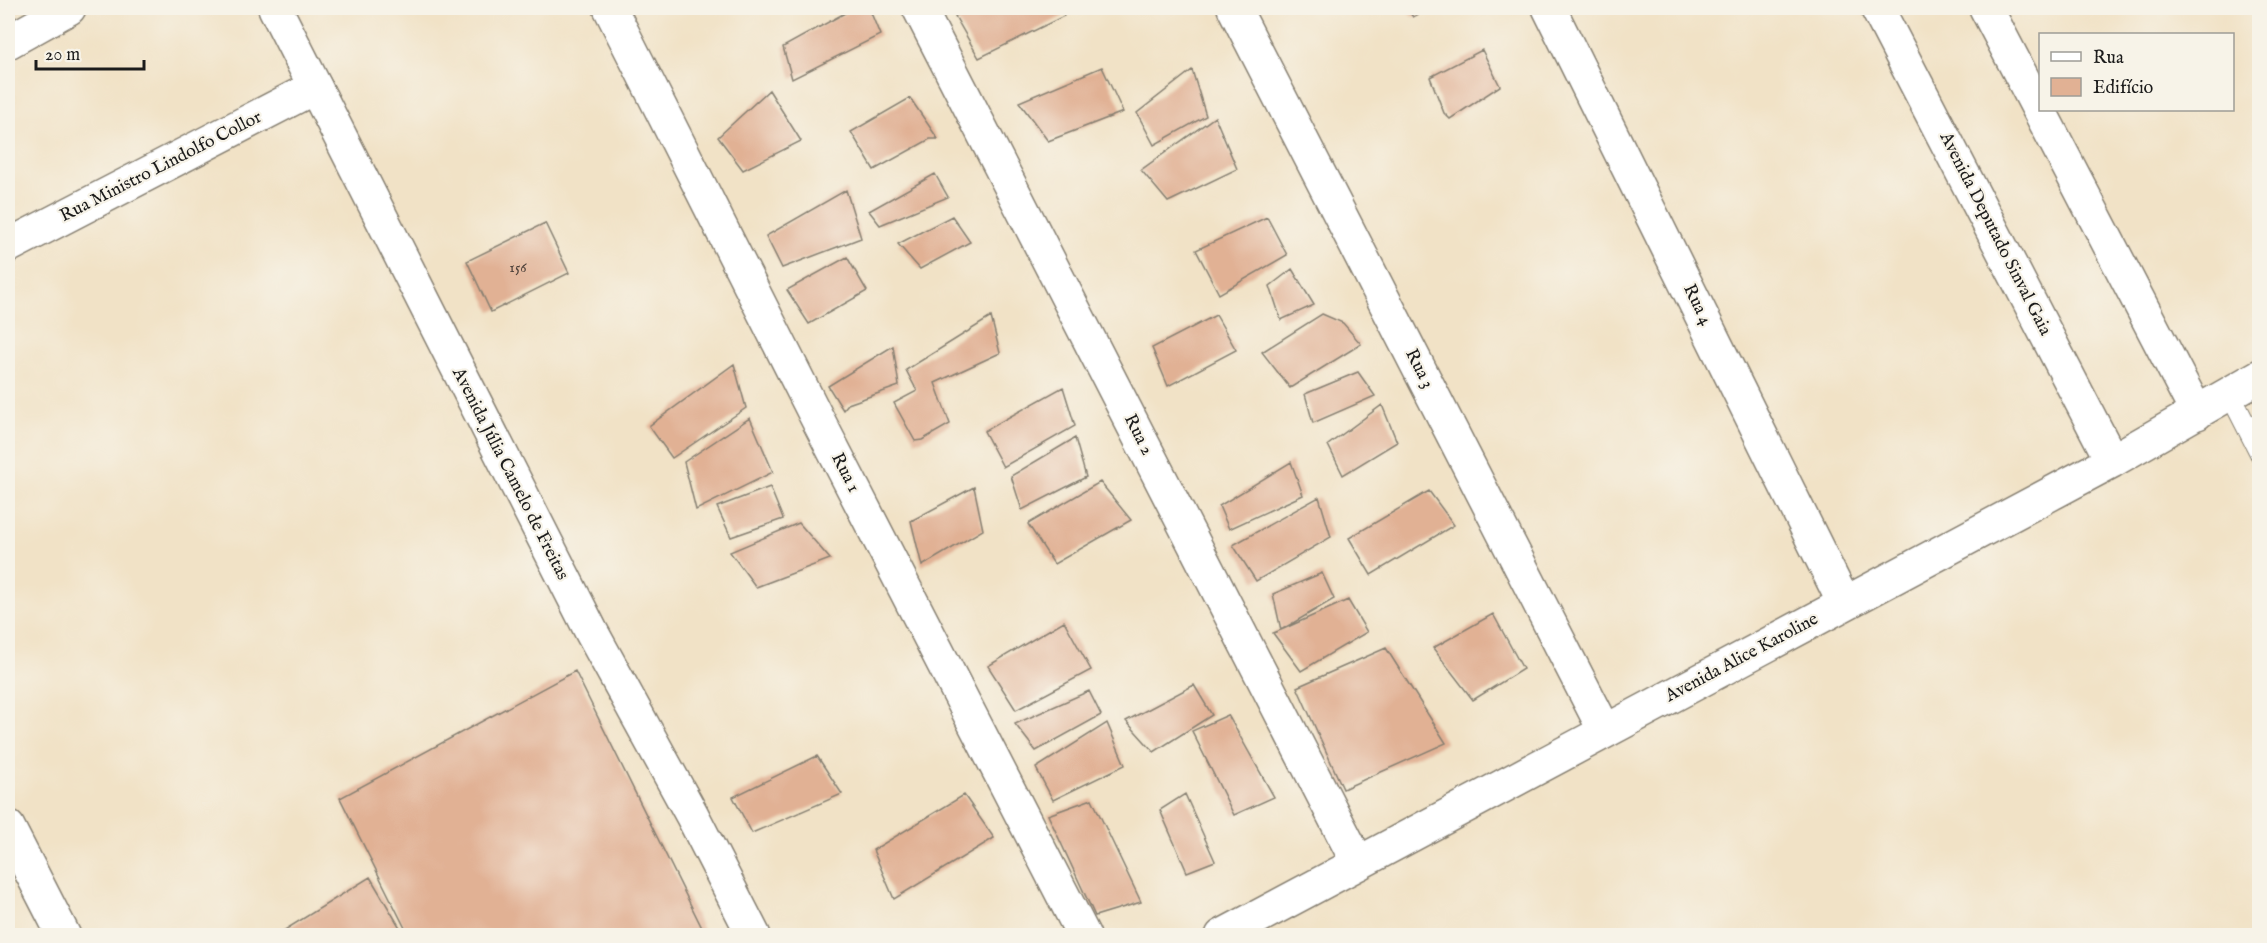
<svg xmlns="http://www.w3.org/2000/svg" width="2267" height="943" font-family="'IM FELL English',serif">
<rect width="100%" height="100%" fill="#f7f3e8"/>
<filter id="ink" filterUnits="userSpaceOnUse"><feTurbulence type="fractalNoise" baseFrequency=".0167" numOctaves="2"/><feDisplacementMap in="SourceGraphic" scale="12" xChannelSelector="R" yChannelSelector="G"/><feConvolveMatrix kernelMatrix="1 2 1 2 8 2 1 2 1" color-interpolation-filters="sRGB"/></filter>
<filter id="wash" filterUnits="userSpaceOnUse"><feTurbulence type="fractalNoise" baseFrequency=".008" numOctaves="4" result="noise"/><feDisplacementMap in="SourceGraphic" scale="24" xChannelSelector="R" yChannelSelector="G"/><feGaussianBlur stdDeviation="1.35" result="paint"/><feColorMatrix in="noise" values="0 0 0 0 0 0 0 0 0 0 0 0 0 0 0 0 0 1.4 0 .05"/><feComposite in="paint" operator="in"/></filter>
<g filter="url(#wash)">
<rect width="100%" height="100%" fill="#f1e2c6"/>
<g id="blocks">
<!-- building -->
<path fill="#e1b194" d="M854,8H869L880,35L792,79L783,47Z
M970,8H1060L1064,16L979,58L955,16Z
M1406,8H1430L1413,17Z
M1482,50L1500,86L1450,119L1444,113L1430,77Z
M1102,67L1123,112L1048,141L1019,102Z
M1192,70L1206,116L1154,145L1137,113Z
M769,90L801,141L743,170L718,137Z
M910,98L938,139H930L874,170L851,132Z
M1215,117L1237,169L1168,202L1141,170Z
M935,174L948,197L880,225L869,211Z
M846,190L861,238L782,268L766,236Z
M952,216L970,242L920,269L898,244Z
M1267,217L1287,255L1219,294L1196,250Z
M545,223L569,273L491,312L467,261Z
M847,257L867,291L809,324L787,290Z
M1292,269L1314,305L1281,320L1270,286Z
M1322,314L1343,323L1361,344L1290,388L1262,352Z
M1216,315L1236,350L1168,386L1152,348Z
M991,317L1000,353L935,383L950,424L922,440L915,441L894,403L917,391L906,370Z
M893,346L899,386L848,404L843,410L828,386Z
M734,364L746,408L672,458L649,426Z
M1358,372L1375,396L1313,423L1305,394Z
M1063,387L1075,426L1003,467L984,431Z
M1382,405L1397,442L1343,475L1328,445Z
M750,418L773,472L696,510L684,462Z
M1075,438L1086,477L1022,510L1011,476Z
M1291,462L1303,495L1229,529L1219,506Z
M1100,482L1131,520L1054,564L1028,524Z
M770,487L783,519L731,537L717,507Z
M974,487L983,530L922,566L911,521Z
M1429,491L1454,525L1371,575L1349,538Z
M1319,497L1331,537L1256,581L1233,545Z
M799,523L830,559L756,587L730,552Z
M1322,573L1334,599L1281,630L1348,600L1367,632L1301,671L1273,633L1281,630L1273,594Z
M1493,614L1523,669L1473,700L1433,648Z
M1064,621L1091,670L1016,710L988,666Z
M1386,648L1446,743L1343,789L1297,687Z
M575,671L706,936H409L340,798Z
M1194,685L1212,715L1154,752L1126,721Z
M1089,691L1101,715L1036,751L1015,724Z
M1228,715L1274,797L1234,815L1192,731Z
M1107,723L1125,765L1053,800L1036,768Z
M817,756L842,794L752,833L733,797Z
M1185,794L1215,861L1187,872L1160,810Z
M964,795L994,838L894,899L873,850Z
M1092,799L1141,902L1095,916L1048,815Z
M370,877L405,936H275Z"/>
</g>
</g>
<g filter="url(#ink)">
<use href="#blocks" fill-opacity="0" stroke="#867f71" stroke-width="1.5"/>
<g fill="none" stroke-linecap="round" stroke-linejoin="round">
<!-- service casing -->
<g stroke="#867f71" stroke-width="22">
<path id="service" d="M2230,394L2260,453"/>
</g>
<!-- minor casing -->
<g stroke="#867f71" stroke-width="36">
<path id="minor" d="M610,8L818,420L1084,936
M919,8L1358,863
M1234,8L1605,731
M1549,8L1844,603
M8,42L69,8
M8,246L315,87
M8,827L64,936"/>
</g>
<!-- tertiary casing -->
<g stroke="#867f71" stroke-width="36">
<path id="tertiary" d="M275,8L591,631L692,815L754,936
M1877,8L2112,461
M1986,8L2197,413
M1222,936L2112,461L2260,376"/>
</g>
<!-- service -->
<use href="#service" stroke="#fff" stroke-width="20"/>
<!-- minor -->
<use href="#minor" stroke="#fff" stroke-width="33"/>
<!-- tertiary -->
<use href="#tertiary" stroke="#fff" stroke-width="33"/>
</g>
</g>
<g text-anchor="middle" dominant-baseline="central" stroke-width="4.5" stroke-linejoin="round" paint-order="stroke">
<!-- number labels -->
<g font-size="15" fill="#4d413a">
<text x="518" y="267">156</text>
</g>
<!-- street labels -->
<g font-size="18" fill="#1c1c1c" stroke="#f7f3e8">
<text transform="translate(161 167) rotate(-27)">Rua Ministro Lindolfo Collor</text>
<text transform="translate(1995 234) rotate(63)">Avenida Deputado Sinval Gaia</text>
<text transform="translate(1697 305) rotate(64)">Rua 4</text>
<text transform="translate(1419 369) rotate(63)">Rua 3</text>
<text transform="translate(1138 435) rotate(63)">Rua 2</text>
<text transform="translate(845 473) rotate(63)">Rua 1</text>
<text transform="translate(510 474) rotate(63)">Avenida Júlia Camelo de Freitas</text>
<text transform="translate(1742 658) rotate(-28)">Avenida Alice Karoline</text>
</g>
</g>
<!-- margin -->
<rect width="2267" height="943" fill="none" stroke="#f7f3e8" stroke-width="30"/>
<!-- legend -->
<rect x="2039" y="33" width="195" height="78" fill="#f7f3e8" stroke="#9f9d96" stroke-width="1.5"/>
<rect x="2051" y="52" width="30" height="9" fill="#ffffff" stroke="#9f9d96" stroke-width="1.5"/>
<text x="2093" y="63" font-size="18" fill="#1c1c1c">Rua</text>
<rect x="2051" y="78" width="30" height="18" fill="#e1b194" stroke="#9f9d96" stroke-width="1.5"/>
<text x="2093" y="93" font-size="18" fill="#1c1c1c">Edifício</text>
<!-- scale -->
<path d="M36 60v9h108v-9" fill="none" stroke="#1c1c1c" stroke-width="3"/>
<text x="45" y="60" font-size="18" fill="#1c1c1c" stroke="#f7f3e8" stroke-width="4.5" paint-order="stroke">20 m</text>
</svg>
